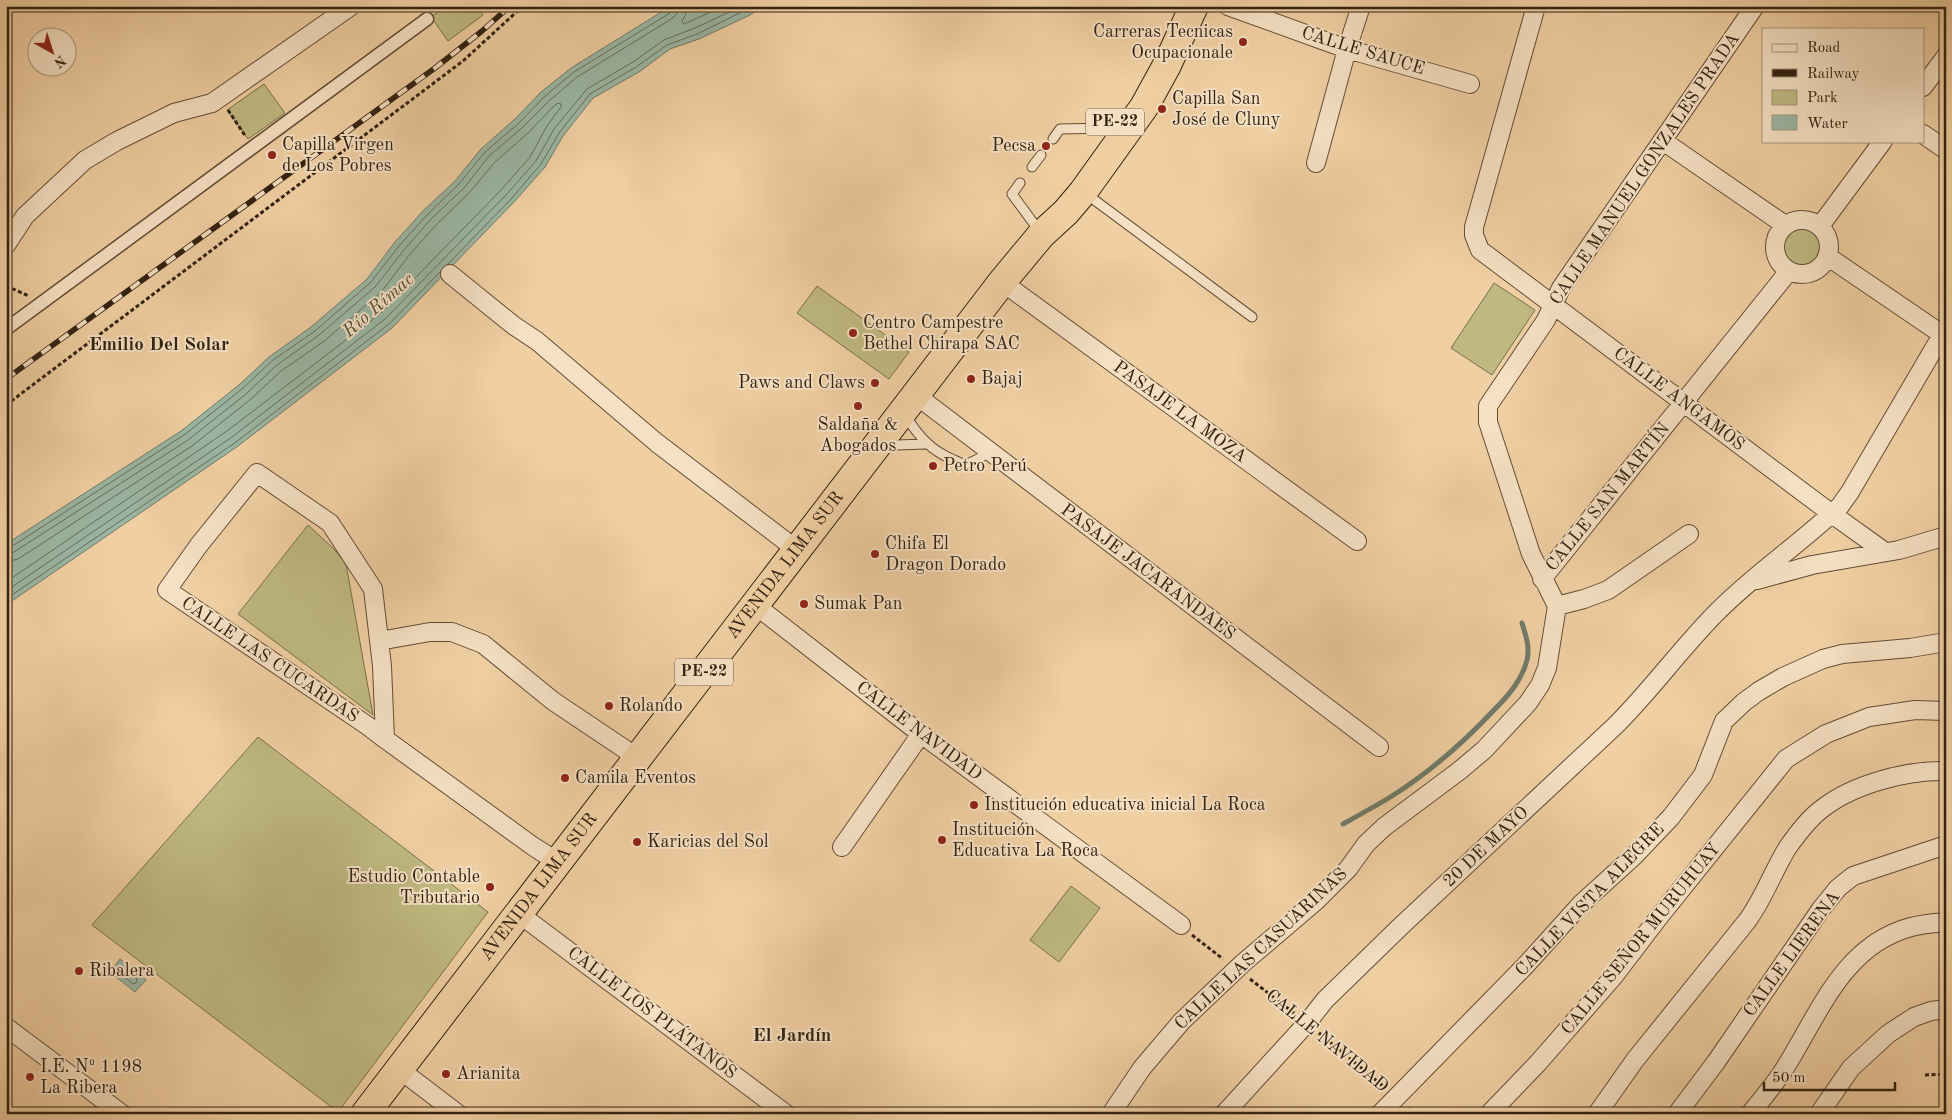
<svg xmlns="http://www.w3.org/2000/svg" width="1952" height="1120" font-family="'Old Standard TT',serif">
<rect width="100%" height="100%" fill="#f0cfa2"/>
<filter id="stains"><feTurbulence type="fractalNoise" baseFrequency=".004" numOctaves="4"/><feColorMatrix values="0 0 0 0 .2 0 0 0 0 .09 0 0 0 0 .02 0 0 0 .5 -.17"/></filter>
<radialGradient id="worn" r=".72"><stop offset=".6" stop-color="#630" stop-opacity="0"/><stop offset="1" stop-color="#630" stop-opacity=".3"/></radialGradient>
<!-- green -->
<path fill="#bfb981" stroke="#786e4a" d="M446,6H477L483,15L448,41L431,17Z
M264,84L285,113L248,139L227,110Z
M1781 247a20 20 0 1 1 40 0a20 20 0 1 1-40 0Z
M1494,283L1535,310L1492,375L1451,348Z
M817,286L909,352L889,379L797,313Z
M308,525L334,549L346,564L373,715L238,614Z
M258,737L488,912L338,1112L92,925Z
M1071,886L1100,908L1059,962L1030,940Z"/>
<!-- water -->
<path fill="#9ab6a3" stroke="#707b69" d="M671,6H763L750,15L699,39L670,49L639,72L593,98L563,136L545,167L514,202L392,328L238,446L6,605V544L181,431L239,385L269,357L311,327L367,279L395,242L423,211L455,181L481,149L515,119L541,92L571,68Z
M120,959L146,980L135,992L110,972Z"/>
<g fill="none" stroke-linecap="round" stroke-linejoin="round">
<!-- shore -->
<path stroke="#666c5a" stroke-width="1" d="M687,6L686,14L682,21L684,24L724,6
M447,265L511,199L541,164L559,133L590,94L636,67L667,45L697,34L754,6
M6,548L11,547L184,435L242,389L273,360L315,331L371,282L399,246L427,215L459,184L485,152L519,123L545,96L574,72L670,13L673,6
M6,554L14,552L188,440L246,394L277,365L319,335L375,287L404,250L431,219L464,188L489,156L523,127L549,101L577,77L673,18L678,12L679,6
M6,562L18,559L192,446L251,399L281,371L323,342L350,319L382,291L410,254L437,224L469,193L495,162L528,133L554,106L558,103L561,104V107L547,126L530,157L501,190L380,314L227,431L6,582
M6,591L232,437L385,319L506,195L536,161L554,129L587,89L633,62L664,40L695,28L742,6
M6,599L236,442L389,324L441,271
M120,967L137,979L136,983L133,984L119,972Z"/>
<!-- stream -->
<path stroke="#707b69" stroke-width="5" d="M1343,824C1359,815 1376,806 1392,796C1430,772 1464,742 1494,710C1508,696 1522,680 1527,660C1530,647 1526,636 1522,623"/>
<!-- service casing -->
<g stroke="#624d36" stroke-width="11">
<path id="service" d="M1053,139L1060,129L1111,128
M1032,167L1041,155
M1020,183L1012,194L1040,232
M1085,193L1252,317
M905,414C917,435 931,451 954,460C957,461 961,464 965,464C973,463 983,456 990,452
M885,443L897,445L926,444"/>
</g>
<!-- pedestrian casing -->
<g stroke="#624d36" stroke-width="15">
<path id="pedestrian" d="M6,329L427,19"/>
</g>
<!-- minor casing -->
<g stroke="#624d36" stroke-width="20">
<path id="minor" d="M1228,6L1347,49L1470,84
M1536,6L1474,227V235L1480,250L1832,514L1885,552
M1923,87L1946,56
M1923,134L1946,150
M1663,141L1785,225
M1316,163L1347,49L1361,6
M1775 247a27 27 0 1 1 54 0a27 27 0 1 1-54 0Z
M1820,226L1883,141
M6,245L25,216L85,160L117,141L174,113L212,103L351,6
M1827,256L1946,337
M450,274L513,325L537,341L657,443L797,550
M1002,282L1357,541
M917,396L1379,747
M1542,579L1789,271
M1757,580L1812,565L1899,550L1946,536
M755,605L921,734L1181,925
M1557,606L1584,599L1608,590L1689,534
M379,641L430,632H452L483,644L553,701L638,758
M385,739L382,666L373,589L330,523L257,473L199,545L167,590L368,726L385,739L534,847L558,862
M842,847L921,734
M518,913L786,1114
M6,1027L122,1114
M399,1069L458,1114
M1111,1114L1142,1068L1182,1021L1243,963L1316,901L1348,869L1366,844L1384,827L1459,771L1484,750L1528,703L1540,685L1547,668L1557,606L1531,554L1488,422V406L1546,320L1561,288L1755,6
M1224,1114L1307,1023L1325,1000L1401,926L1616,725C1652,689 1682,647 1718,611C1756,573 1801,543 1840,506L1850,492L1946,328
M1380,1114L1525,966L1581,904L1634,856L1671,817L1703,775L1724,721L1744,702L1759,691L1783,677L1823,659L1842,654L1910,648L1946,642
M1489,1114L1538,1063L1614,976L1659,917L1786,759L1826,734L1869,717L1915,710L1946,711
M1597,1114L1635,1060L1747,921C1764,898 1773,871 1788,847C1798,833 1809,818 1823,808C1854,784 1907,770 1946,771
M1677,1114L1716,1062L1821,909L1838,888L1853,876L1946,845
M1750,1114C1762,1099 1775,1084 1785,1068C1819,1014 1843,945 1911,927C1922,924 1935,923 1946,922
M1819,1114L1851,1068L1888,1034L1914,1017L1931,1011L1946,1009"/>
</g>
<!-- trunk casing -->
<g stroke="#322212" stroke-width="30">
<g id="trunk">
<path id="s1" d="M365,1114L1002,282L1041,235L1066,212L1083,192L1144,107L1167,65L1194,6"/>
</g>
</g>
<!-- path -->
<path stroke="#322212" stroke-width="3" stroke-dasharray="4 2.5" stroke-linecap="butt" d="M228,110L246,137
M6,286L29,296
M6,405L463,61L523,6
M1192,935L1223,959
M1250,979L1294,1013
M1319,1033L1383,1086
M1925,1075L1946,1074
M1409,1108L1417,1114"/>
<!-- service -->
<use href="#service" stroke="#f5e0c3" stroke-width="9"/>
<!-- pedestrian -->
<use href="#pedestrian" stroke="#f5e0c3" stroke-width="12"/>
<!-- minor -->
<use href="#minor" stroke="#f5e0c3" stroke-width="18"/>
<!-- trunk -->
<use href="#trunk" stroke="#f0cfa2" stroke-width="28"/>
<!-- rail casing -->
<g stroke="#322212" stroke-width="5.5">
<path id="rail" d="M6,379L435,68L482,31L510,6"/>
</g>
<!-- rail -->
<use href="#rail" stroke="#f5e0c3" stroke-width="4" stroke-dasharray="11" stroke-linecap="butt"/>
</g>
<!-- markers -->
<g fill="#8f2418" stroke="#f5e0c3" stroke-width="2">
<circle cx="1243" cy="42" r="5"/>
<circle cx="1162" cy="109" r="5"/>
<circle cx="1046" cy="146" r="5"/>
<circle cx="272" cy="155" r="5"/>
<circle cx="853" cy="333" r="5"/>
<circle cx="971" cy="379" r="5"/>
<circle cx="875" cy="383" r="5"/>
<circle cx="858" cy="406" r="5"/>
<circle cx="933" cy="466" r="5"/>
<circle cx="875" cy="554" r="5"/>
<circle cx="804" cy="604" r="5"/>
<circle cx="609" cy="706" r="5"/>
<circle cx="565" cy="778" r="5"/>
<circle cx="974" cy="805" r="5"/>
<circle cx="942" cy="840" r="5"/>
<circle cx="637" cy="842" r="5"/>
<circle cx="490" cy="887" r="5"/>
<circle cx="79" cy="971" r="5"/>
<circle cx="446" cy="1074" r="5"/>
<circle cx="30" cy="1077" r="5"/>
</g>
<g text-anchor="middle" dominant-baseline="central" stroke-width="4" stroke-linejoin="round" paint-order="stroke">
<!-- shield labels -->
<g fill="#f5e0c3" stroke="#6c5b47" stroke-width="1">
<rect x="1086" y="108.5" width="58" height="27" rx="4"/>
<rect x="675" y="658.5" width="58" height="27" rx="4"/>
</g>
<g font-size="16" font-weight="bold" fill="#322212">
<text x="1115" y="122">PE-22</text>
<text x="704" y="672">PE-22</text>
</g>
<!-- poi labels -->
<g font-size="18" fill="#322212" stroke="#f5e0c3" text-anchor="start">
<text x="1233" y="32" text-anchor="end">Carreras Tecnicas<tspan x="1233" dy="21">Ocupacionale</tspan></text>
<text x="1172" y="99">Capilla San<tspan x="1172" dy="21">José de Cluny</tspan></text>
<text x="282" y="145">Capilla Virgen<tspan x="282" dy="21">de Los Pobres</tspan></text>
<text x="1036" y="146" text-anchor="end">Pecsa</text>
<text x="863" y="323">Centro Campestre<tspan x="863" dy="21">Bethel Chirapa SAC</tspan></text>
<text x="981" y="379">Bajaj</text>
<text x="865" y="383" text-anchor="end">Paws and Claws</text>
<text x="858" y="425" text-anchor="middle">Saldaña &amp;<tspan x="858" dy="21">Abogados</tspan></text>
<text x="943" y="466">Petro Perú</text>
<text x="885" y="544">Chifa El<tspan x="885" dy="21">Dragon Dorado</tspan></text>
<text x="814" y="604">Sumak Pan</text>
<text x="619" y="706">Rolando</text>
<text x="575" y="778">Camila Eventos</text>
<text x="984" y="805">Institución educativa inicial La Roca</text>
<text x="952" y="830">Institución<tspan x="952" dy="21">Educativa La Roca</tspan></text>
<text x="647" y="842">Karicias del Sol</text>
<text x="480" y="877" text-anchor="end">Estudio Contable<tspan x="480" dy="21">Tributario</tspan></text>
<text x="89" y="971">Ribalera</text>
<text x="40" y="1067">I.E. Nº 1198<tspan x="40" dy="21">La Ribera</tspan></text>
<text x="456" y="1074">Arianita</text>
</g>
<!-- street labels -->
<g font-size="18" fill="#322212" stroke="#f5e0c3">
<text transform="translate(1363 51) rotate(17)">CALLE SAUCE</text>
<text transform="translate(1645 169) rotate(-56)">CALLE MANUEL GONZALES PRADA</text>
<text transform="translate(1679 399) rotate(37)">CALLE ANGAMOS</text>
<text transform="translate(1180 412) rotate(36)">PASAJE LA MOZA</text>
<text transform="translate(1608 497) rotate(-51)">CALLE SAN MARTÍN</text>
<text stroke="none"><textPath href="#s1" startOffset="691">AVENIDA LIMA SUR</textPath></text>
<text transform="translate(1148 572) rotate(37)">PASAJE JACARANDAES</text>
<text transform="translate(270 660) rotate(34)">CALLE LAS CUCARDAS</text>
<text transform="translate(919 731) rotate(37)">CALLE NAVIDAD</text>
<text transform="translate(1486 847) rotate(-43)">20 DE MAYO</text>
<text stroke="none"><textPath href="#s1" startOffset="286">AVENIDA LIMA SUR</textPath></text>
<text transform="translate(1590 900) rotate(-46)">CALLE VISTA ALEGRE</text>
<text transform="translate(1641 939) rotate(-51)">CALLE SEÑOR MURUHUAY</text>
<text transform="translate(1261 949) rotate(-43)">CALLE LAS CASUARINAS</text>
<text transform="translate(1792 954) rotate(-54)">CALLE LIERENA</text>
<text transform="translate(652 1013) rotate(37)">CALLE LOS PLÁTANOS</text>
<text transform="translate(1327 1041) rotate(39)">CALLE NAVIDAD</text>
</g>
<!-- water labels -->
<g font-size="19" font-style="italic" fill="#514e3e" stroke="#f5e0c3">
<text transform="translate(379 306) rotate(-41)">Río Rímac</text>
</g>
<!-- neighbourhood labels -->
<g font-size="19" font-weight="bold" fill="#322212" stroke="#f5e0c3">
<text x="159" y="345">Emilio Del Solar</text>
<text x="792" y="1036">El Jardín</text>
</g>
</g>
<!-- margin -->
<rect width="1952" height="1120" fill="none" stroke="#f0cfa2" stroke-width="25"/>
<rect x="8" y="8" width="1937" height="1105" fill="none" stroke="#322212" stroke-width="2.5"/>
<rect x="12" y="12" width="1927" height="1095" fill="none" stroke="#322212"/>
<!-- legend -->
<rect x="1762" y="28" width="162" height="115" fill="#f5e0c3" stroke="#a7947c"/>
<rect x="1772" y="44" width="25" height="8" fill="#f5e0c3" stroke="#a7947c"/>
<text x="1807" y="52" font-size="15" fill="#322212">Road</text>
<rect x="1772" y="69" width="25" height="8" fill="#322212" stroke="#a7947c"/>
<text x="1807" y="78" font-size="15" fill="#322212">Railway</text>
<rect x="1772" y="90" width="25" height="15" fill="#bfb981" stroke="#a7947c"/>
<text x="1807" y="102" font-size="15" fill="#322212">Park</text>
<rect x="1772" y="115" width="25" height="15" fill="#9ab6a3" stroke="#a7947c"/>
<text x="1807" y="128" font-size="15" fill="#322212">Water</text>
<!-- north arrow -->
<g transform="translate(52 52) rotate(141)"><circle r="24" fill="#f5e0c3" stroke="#a7947c"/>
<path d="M0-4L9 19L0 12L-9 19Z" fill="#8f2418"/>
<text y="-8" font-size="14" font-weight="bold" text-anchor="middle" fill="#322212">N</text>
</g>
<!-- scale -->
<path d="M1764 1082v8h131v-8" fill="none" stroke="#322212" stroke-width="2.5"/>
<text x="1772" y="1082" font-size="15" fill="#322212" stroke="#f5e0c3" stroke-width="4" paint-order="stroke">50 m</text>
<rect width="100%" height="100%" filter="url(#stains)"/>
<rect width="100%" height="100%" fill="url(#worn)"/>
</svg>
